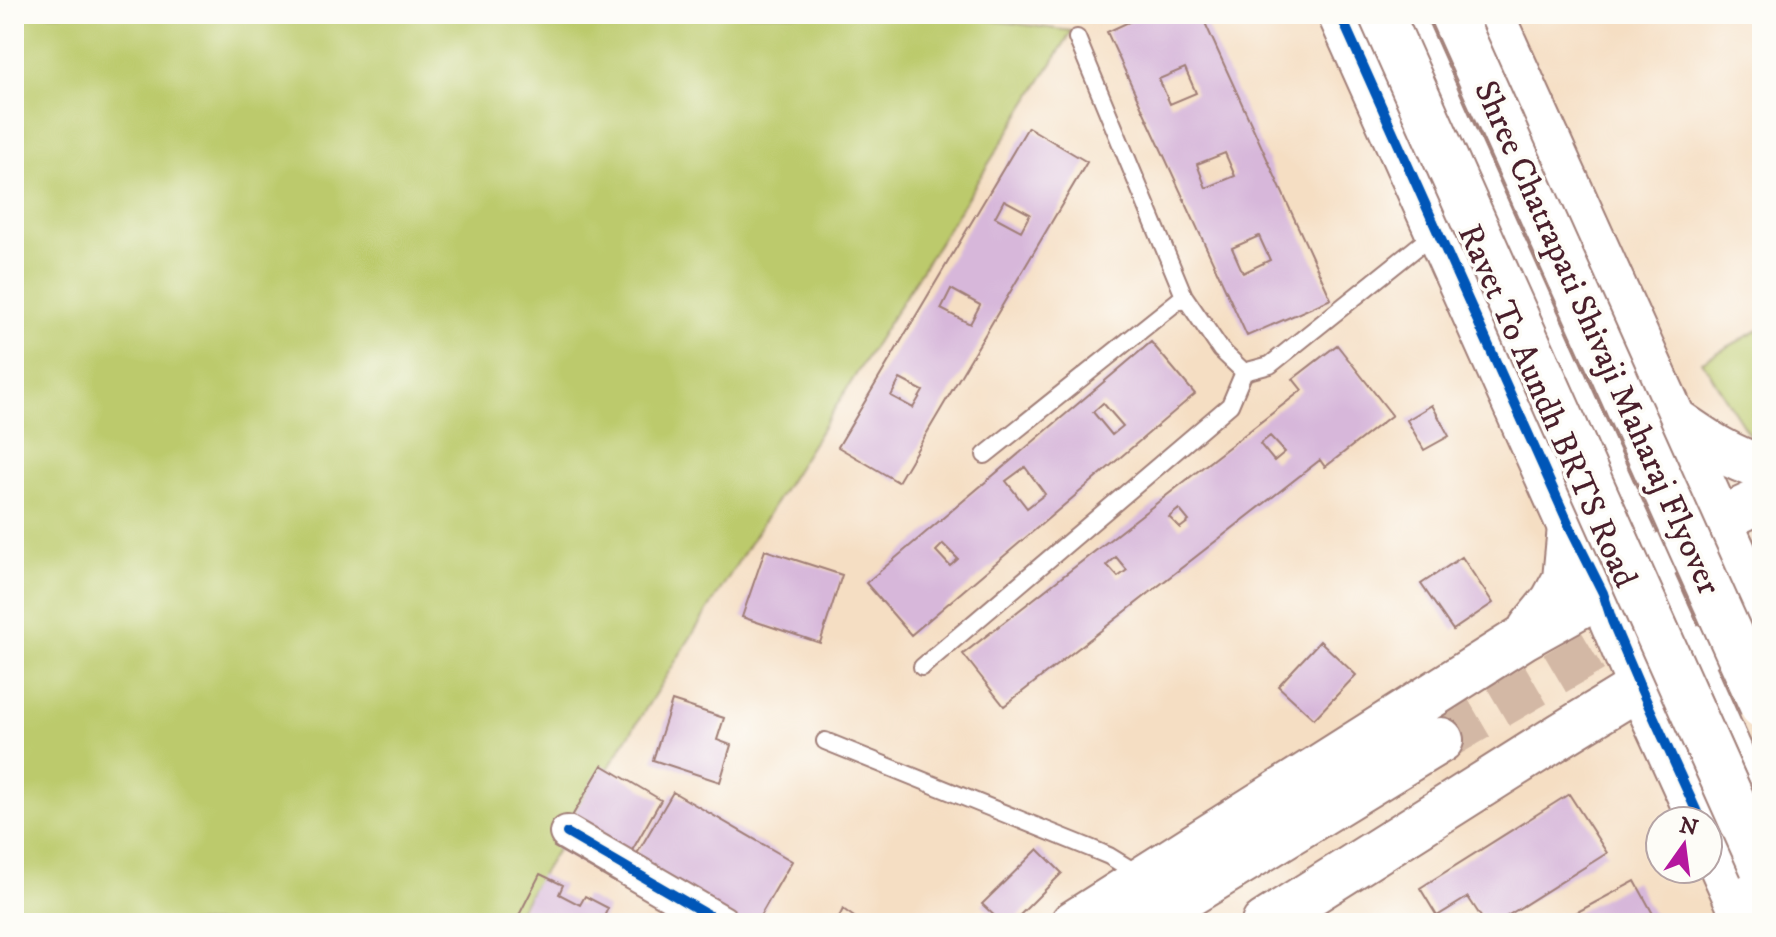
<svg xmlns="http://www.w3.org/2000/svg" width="1776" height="937" font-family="'IM FELL DW Pica',serif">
<rect width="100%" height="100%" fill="#fdfcf7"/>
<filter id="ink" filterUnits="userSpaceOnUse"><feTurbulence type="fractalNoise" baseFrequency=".0125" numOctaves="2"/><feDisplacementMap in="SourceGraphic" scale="16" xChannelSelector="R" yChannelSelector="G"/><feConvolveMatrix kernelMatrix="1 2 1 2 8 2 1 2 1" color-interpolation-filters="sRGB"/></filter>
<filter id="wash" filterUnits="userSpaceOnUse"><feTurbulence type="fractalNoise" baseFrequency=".006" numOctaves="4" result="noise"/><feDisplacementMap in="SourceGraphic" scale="32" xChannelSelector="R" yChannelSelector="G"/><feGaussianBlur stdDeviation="1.8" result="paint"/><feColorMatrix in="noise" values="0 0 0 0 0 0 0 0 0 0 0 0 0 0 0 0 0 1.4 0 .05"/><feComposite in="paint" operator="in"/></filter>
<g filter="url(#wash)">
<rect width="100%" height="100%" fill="#f5dec3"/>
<!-- green -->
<path fill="#bcca6c" stroke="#83744c" stroke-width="2" d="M14,14H971L980,19L1072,31L511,923H14Z
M1762,328V455L1702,361Z"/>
<g id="blocks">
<!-- building -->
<path fill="#d7b7da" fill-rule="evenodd" d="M1146,14H1201L1331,299L1247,336L1107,32ZM1185,68L1196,93L1170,104L1159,79ZM1225,153L1235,176L1206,188L1197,164ZM1259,236L1270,260L1243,273L1232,248Z
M1028,127L1087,162L898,482L838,447ZM1004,200L1030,214L1021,231L995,217ZM951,289L980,305L970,324L941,309ZM900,379L923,391L913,408L891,396Z
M1151,342L1195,394L911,635L866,583ZM1103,403L1123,426L1112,435L1093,412ZM1025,467L1045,494L1027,508L1006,481ZM943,544L958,559L950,566L936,551Z
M1337,345L1392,415L1325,467L1320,460L1004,706L963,654L1302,390L1293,379ZM1270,436L1285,452L1274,461L1260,444ZM1179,509L1189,521L1180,528L1169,517ZM1116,557L1127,570L1118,577L1107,565Z
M1432,405L1449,436L1424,450L1407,420Z
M765,550L842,575L820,643L742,617Z
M1462,557L1493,603L1453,630L1421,584Z
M1320,641L1356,675L1314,719L1278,686Z
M672,701L724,718L717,740L731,745L720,782L653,760Z
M602,765L661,800L614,882L554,847Z
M673,792L792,861L756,923H706L624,876Z
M1569,794L1607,853L1496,923H1485L1468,897L1437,916L1420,888Z
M1038,849L1062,873L1012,923H1002L982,904Z
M540,874L563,885L559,894L580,905L585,896L608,908L601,923H515Z
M1635,881L1658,923H1557Z
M843,909L857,919L863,923H836Z"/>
</g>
</g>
<g filter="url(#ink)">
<use href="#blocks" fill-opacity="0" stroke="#a07e77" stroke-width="2"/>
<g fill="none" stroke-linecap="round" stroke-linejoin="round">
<!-- primary-tunnel -->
<path stroke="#d3b8a5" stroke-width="44" stroke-dasharray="44 22" stroke-linecap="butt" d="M1441,740L1762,552"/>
<!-- lane casing -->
<g stroke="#a07e77" stroke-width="20">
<path id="lane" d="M1415,14L1762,789
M1077,38L1184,296
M985,455L1184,296L1221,350L1244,372L1270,365L1436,232
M922,667L1230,405L1244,372
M825,741L1090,848L1109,856L1140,875"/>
</g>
<!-- street casing -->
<g stroke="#a07e77" stroke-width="38">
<path id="street" d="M567,833L722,923"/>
</g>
<!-- secondary casing -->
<g stroke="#a07e77" stroke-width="48">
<path id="secondary" d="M1340,14L1570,527L1603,593L1612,621L1640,687L1701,821
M1491,14L1762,615
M1708,836L1747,923"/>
</g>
<!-- primary casing -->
<g stroke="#a07e77" stroke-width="48">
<path id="primary" d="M1672,418C1701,438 1728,458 1762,467
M1531,628L1553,601L1565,579L1570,527
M1073,923L1524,637L1603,593L1719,520L1762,500
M1142,923L1441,740
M1264,923L1561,735L1762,612"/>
</g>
<!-- lane -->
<use href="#lane" stroke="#fff" stroke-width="16"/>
<!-- street -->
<use href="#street" stroke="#fff" stroke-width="34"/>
<!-- secondary -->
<use href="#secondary" stroke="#fff" stroke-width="44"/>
<!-- primary -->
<use href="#primary" stroke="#fff" stroke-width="44"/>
<!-- primary-bridge casing -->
<g stroke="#a07e77" stroke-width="48" stroke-linecap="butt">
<path id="primary-bridge" d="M1381,14L1762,867
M1452,14L1762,706"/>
</g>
<!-- primary-bridge -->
<use href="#primary-bridge" stroke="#fff" stroke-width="44"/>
<!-- cycleway casing -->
<g stroke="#fdfcf7" stroke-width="15">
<path id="cycleway" d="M1340,14L1570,527L1603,593L1612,621L1640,687L1701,821
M567,833L722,923"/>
</g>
<!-- cycleway -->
<use href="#cycleway" stroke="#0057b8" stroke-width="10"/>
</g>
</g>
<g text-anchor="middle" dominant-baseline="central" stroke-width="7" stroke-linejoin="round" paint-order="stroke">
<!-- street labels -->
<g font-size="34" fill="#4a1f2b" stroke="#fdfcf7">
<text transform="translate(1597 338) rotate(66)">Shree Chatrapati Shivaji Maharaj Flyover</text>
<text transform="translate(1547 406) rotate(66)">Ravet To Aundh BRTS Road</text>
</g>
</g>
<!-- margin -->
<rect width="1776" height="937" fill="none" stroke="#fdfcf7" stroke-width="48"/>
<!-- north arrow -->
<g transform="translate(1684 845) rotate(14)"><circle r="38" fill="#fdfcf7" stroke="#b5a4a5" stroke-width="2"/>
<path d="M0-6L14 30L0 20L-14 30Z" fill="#b5179e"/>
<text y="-12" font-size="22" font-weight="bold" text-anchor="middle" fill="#4a1f2b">N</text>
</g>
</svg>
